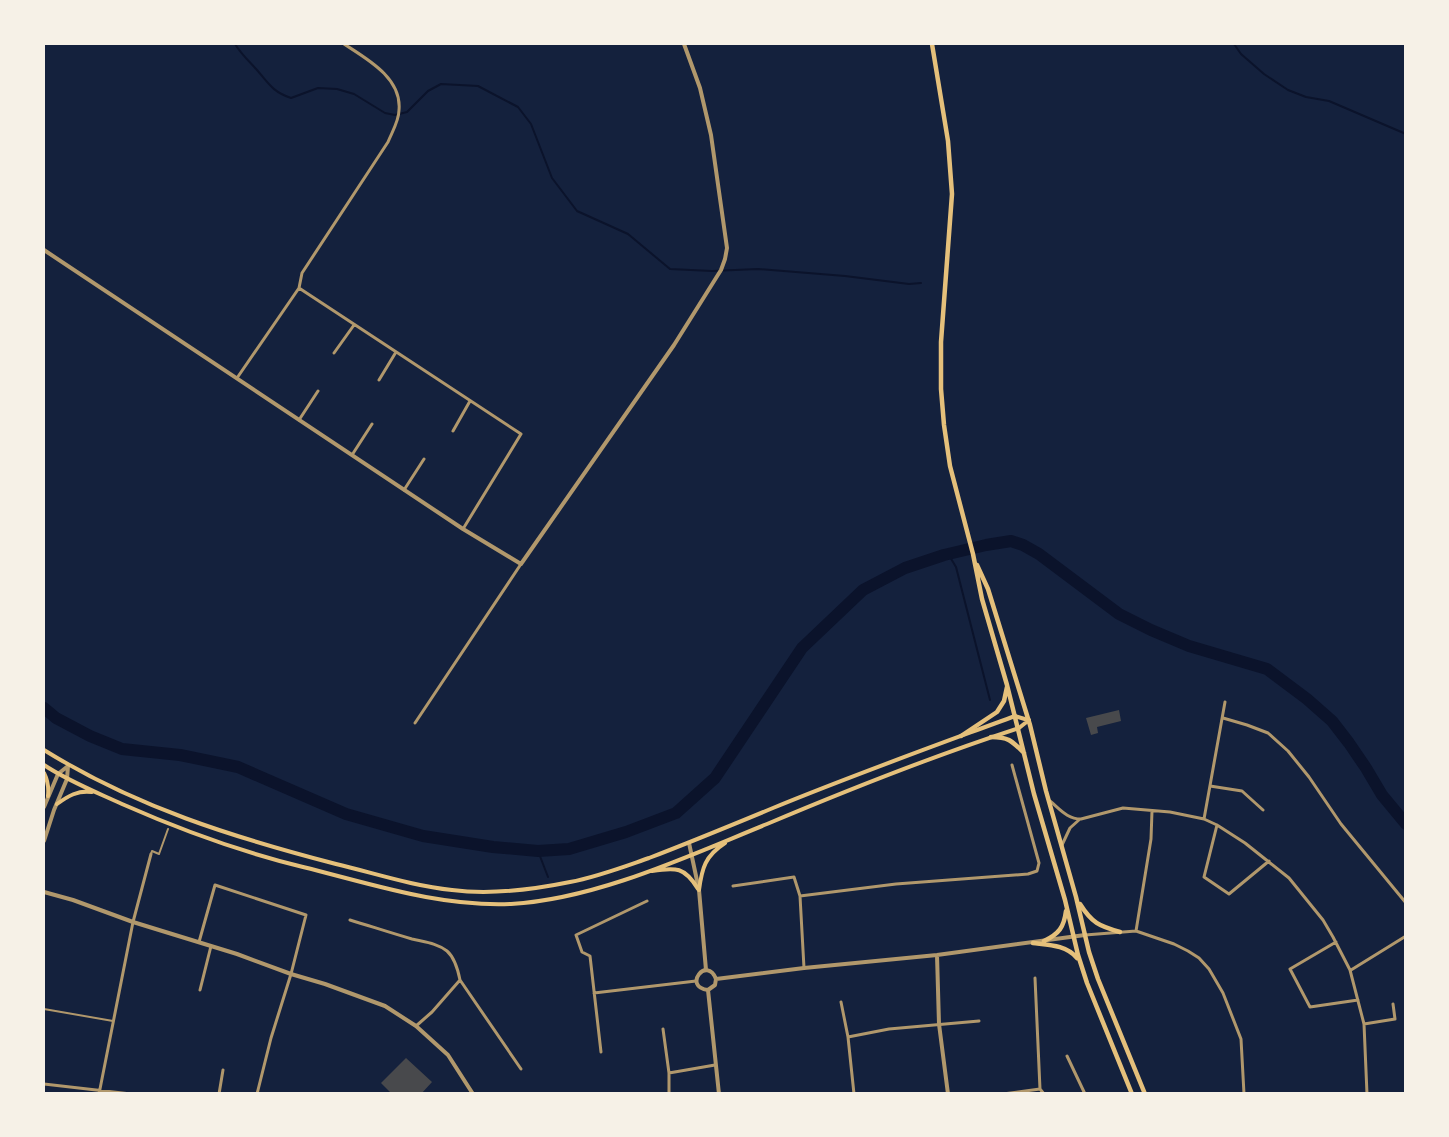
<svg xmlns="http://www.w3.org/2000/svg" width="1449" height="1137" font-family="'DM Sans',sans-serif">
<rect width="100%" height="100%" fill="#14213d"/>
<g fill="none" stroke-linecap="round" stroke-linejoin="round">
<!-- stream -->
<path stroke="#0b132b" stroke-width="2" d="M235,44C241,54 249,61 257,70C269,84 273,92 291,98L318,88L337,89L354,94L385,113L395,115L407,112L428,91L441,84L478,86L518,107L531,124L552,178L577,211L628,234L670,269L712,271L758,269L845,276L909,284L921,283
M1234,44L1241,54L1264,74L1288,90L1306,97L1329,101L1406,134
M944,555L950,557L956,567L990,700
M538,851L548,877"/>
<!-- river -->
<path stroke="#0b132b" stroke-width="12" d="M44,708L56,718L90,736L122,749L180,755L238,767L346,814L423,836L493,847L538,851L569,849L626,832L676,813L715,778L802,648L863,590L905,568L944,555L986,545L1011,541L1023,545L1039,554L1119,614L1151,630L1189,646L1267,669L1307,699L1332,721L1349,743L1366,768L1382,795L1406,824"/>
</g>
<!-- building -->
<path fill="#48494c" d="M1119,710L1121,721L1097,727L1098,733L1091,735L1086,718Z
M406,1058L432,1082L421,1094H392L381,1083Z"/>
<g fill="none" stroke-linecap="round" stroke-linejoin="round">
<!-- pedestrian -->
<path stroke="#b1986c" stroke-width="2" d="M151,854L152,851L159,854L168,829
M44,1009L113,1021"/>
<!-- minor -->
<path stroke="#b1986c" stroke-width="3" d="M299,288L521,434L463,529
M334,353L354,325
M237,378L299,288L302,273L388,142C392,132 399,121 399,110C402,78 367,59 344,44
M379,380L396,352
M299,420L318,391
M453,431L470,401
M352,455L372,424
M404,490L424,459
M1223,718L1247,725L1268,733L1288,751L1309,777L1341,824L1406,903
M415,723L521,564
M1210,786L1242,791L1263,810
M1050,801C1060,809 1067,819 1081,819L1123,808L1170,812L1204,819L1217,825L1245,843L1289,878L1323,920L1333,937L1350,970L1364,1024L1367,1094
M1204,819L1225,702
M1217,825L1204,877L1229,894L1269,861
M1062,845L1070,828L1080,819
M733,886L794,877L800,896
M350,920C370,926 391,933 412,939C424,942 437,943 447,951C455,958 458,970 460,980L521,1069
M1136,931L1151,839L1152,811
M1085,935L1136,931L1174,944L1188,951L1199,958L1209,969L1223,993L1241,1039L1244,1094
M199,942L215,885L306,915L291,974L271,1038L257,1094
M1336,942L1290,969L1310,1007L1358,1000
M804,968L800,896L896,884L1028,874L1037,871L1039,863L1012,765
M1351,970L1406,936
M1035,978L1040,1089
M200,990L211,946
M594,993L696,981
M841,1002L848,1037L854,1094
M1364,1024L1395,1019L1393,1004
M416,1026L432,1012L460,980
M663,1029L669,1073V1094
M848,1037L889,1029L979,1021
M601,1052L590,956L582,952L576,935L647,901
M1067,1056L1085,1094
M669,1073L715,1065
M44,1084L131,1094
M99,1094L133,922L151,854
M219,1094L223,1070
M1003,1094L1040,1089L1044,1094"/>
<!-- tertiary -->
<path stroke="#b1986c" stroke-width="4" d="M44,250L463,529L521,564L674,345L721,270L725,259L727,248L711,135L700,88L684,44
M44,807L58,774L68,766
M44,841L54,810L67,779L68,766
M689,843L699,890L706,970
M44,892L73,900L133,922L237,954L291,974L325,984L385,1006L416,1026L448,1055L473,1094
M937,955L939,1024L948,1094
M716,979L804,968L937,955L1085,935
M708,990L719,1094
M708,990C682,987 707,955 716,979
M708,990L715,985L716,979"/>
<!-- secondary -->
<path stroke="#e5c07b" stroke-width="4" d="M44,750C136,807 232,837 336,864C374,873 413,886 452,890C491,895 531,890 570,882C597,877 623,867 649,858C691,842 732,825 773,808C853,775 934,746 1015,716L1028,720
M44,765C68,781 96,792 122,804C181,830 241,852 303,867C372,884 439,907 511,904C597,899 688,856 767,824C850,789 933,756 1019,728L1029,720
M44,773C48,781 49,787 48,796
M57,804C68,796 78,790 92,792
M652,871C676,867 685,867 698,889
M699,890C702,868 705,856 725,843"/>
<!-- trunk -->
<path stroke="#e5c07b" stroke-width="4.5" d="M932,44L948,141L952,194L941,342V389L944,425L950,466L973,554L982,599L1007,685L1034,794L1065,900L1078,955L1087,983L1132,1094
M977,565L988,589L1030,725L1046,791L1076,897L1089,952L1098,979L1145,1094
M961,736L997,712L1004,701L1007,687
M991,737C1009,737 1012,741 1024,753
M1080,904C1092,923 1099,926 1120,932
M1044,941C1059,934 1064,927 1066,911
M1033,943C1049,945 1066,945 1077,958"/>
</g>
<!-- border -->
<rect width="1449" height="1137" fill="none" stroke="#f6f1e7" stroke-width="90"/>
</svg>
